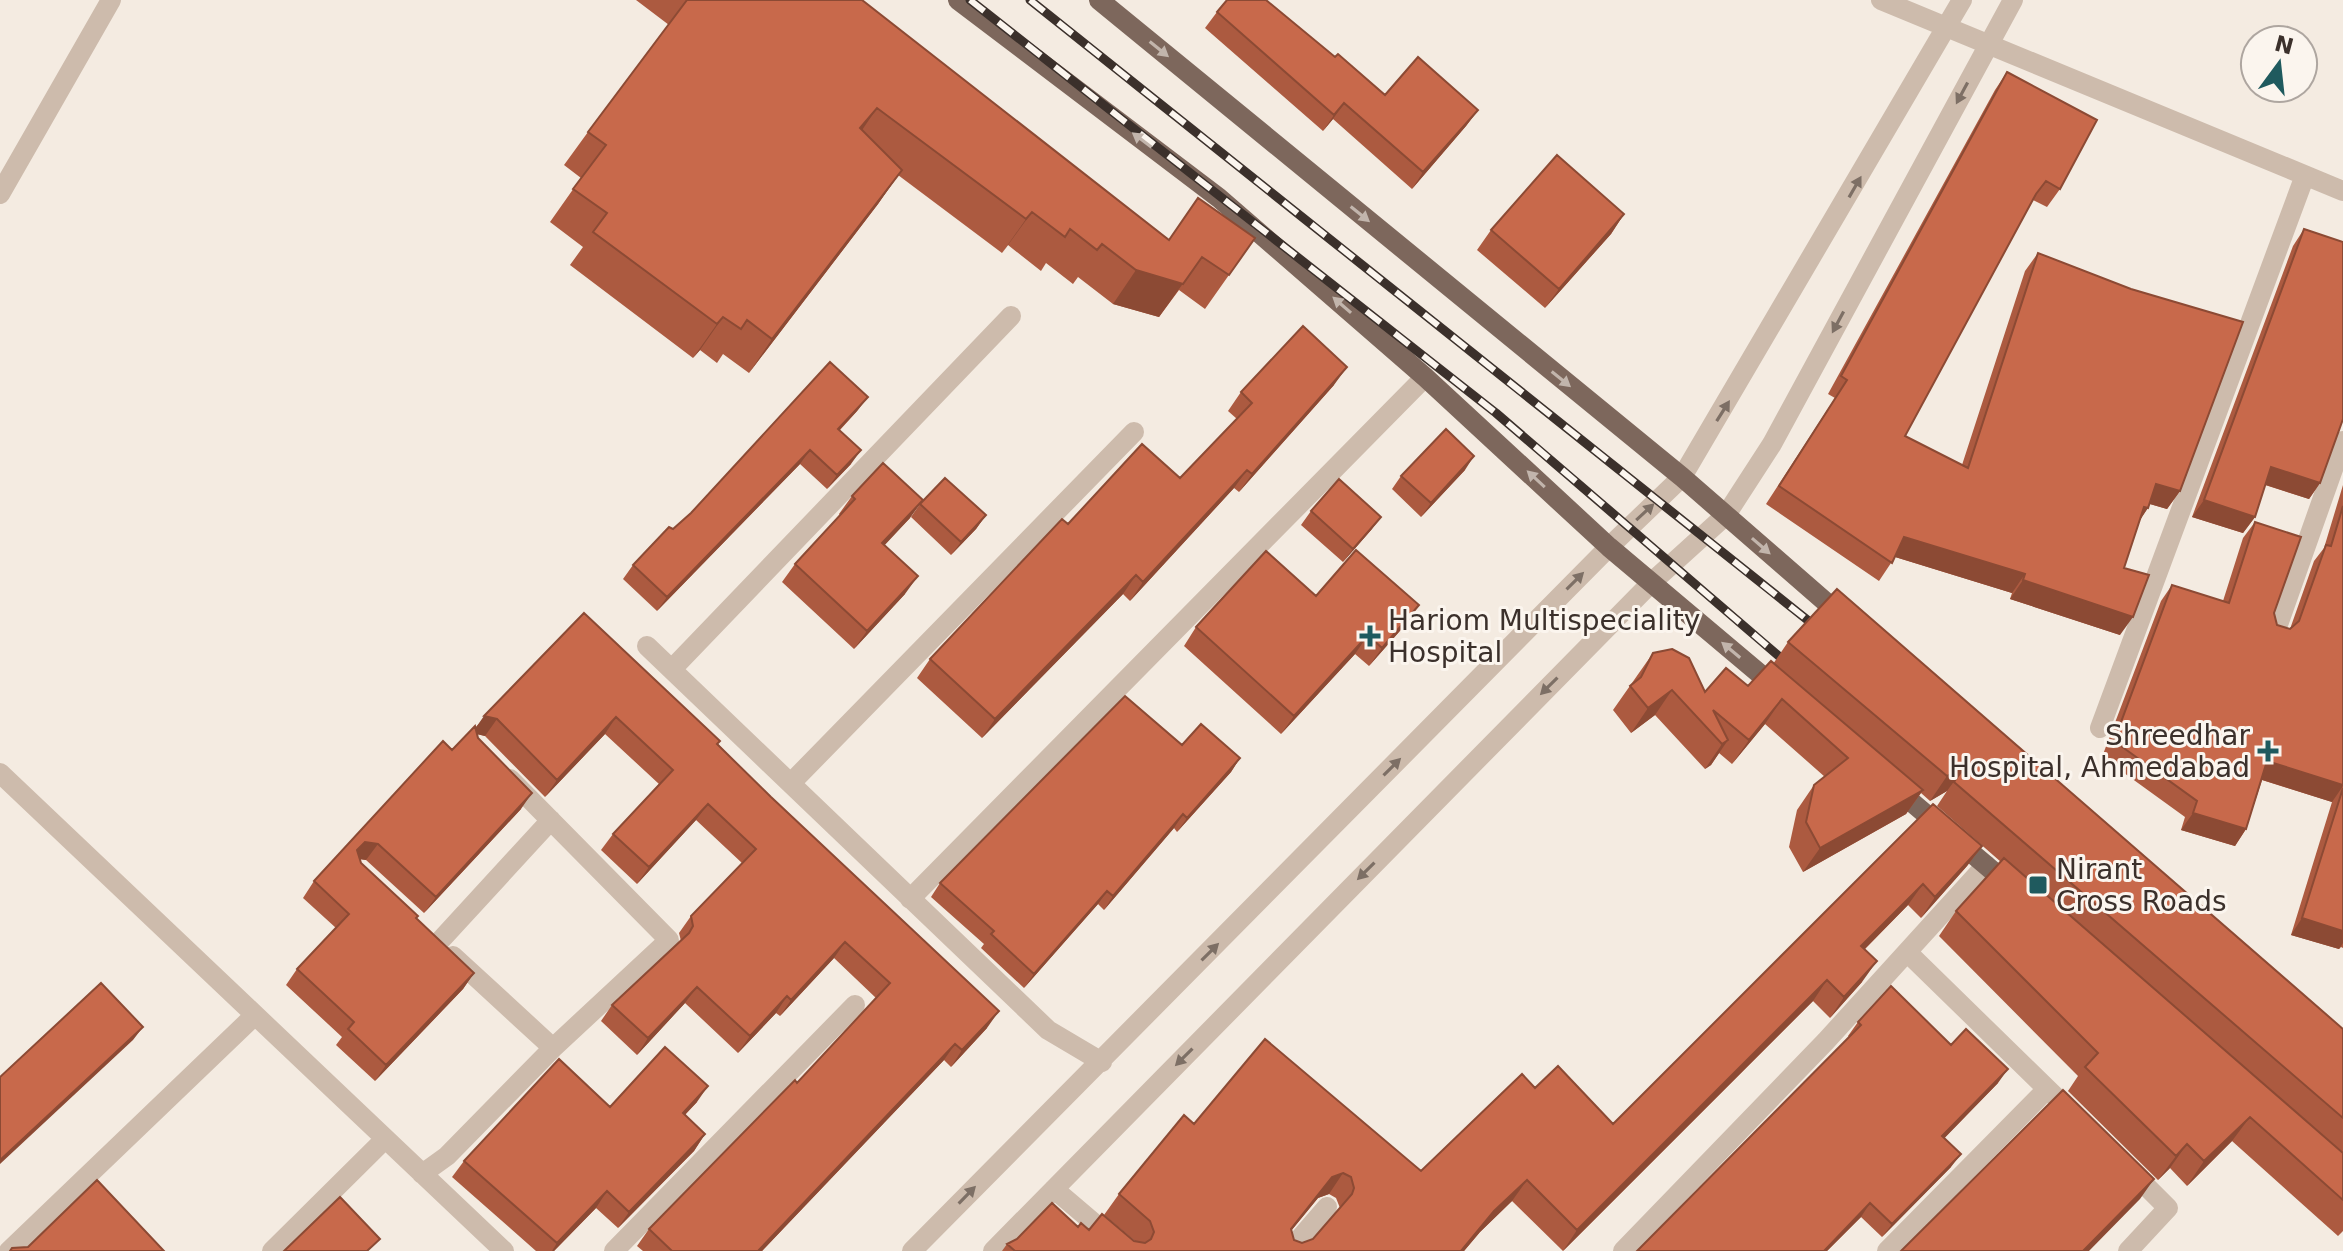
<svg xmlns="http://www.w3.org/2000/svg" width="2343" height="1251" font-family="'DejaVu Sans',sans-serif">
<rect width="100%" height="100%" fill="#f4ebe1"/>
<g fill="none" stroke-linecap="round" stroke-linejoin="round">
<!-- minor -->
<path stroke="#cdbbac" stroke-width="20" d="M1881,0L2343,191
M0,194L111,0
M2275,633L2343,441
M647,646L1048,1030L1102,1062
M672,669L1011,316
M2100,728L2304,178
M0,773L504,1251
M791,783L1134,432
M910,899L1425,377
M438,943L551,820
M1907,952L2076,1117
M453,956L553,1048
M422,1174L447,1156L553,1048L669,940L510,779
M1054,1189L1127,1251
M9,1251L255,1015
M272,1251L385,1139
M614,1251L855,1005
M912,1251L1609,547L1682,477L1962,0
M993,1251L1651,583L1726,515L1772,444L2013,0
M1289,1251L1327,1207
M1623,1251L1826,1041L1986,865
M1887,1251L2047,1089
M2128,1251L2168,1208L2130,1170"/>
<!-- major -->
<path stroke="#7d675c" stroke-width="20" d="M958,0L1219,198L1425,377L1609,547L1779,690
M1099,0L1682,477L1844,618
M1895,788L2014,889"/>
<!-- rail casing -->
<g stroke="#3b302b" stroke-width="9">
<path id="rail" d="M970,0L1496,413L1795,670
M1030,0L1825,634"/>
</g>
<!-- rail -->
<use href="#rail" stroke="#fbf5ee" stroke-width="6" stroke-dasharray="18" stroke-linecap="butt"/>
</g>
<!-- wall -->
<path fill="#ac5a40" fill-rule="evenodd" d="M636,0H862L1168,239L1255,238L1205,309L1179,290L1159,317L1113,304L1078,277L1073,284L1046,263L1041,271L1008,245L1002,253L898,175L878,204L749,373L723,354L717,363L700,350L693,358L570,265L583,247L550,222L581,178L564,165L588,132L669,25Z
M1217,12L1335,57L1385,95L1478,110L1466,126L1412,189L1333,119L1323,131L1205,28Z
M2007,72L2060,189L2047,207L2033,200L1905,436L1962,465L2025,271L2038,253L2180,491L2167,509L2150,504L2140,520L2124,568L2120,635L2010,599L2012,593L1895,557L1879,581L1766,504L1835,398L1828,394L1995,90Z
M1624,214L1611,234L1545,308L1477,250L1491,230Z
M2304,229L2340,428L2320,483L2309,499L2265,485L2255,517L2243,533L2192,517L2293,246Z
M1334,385L1239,492L1234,488L1130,601L1123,594L982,738L917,678L930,659L1068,524L1180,478L1237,419L1228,411L1241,392Z
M858,410L840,430L851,464L827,489L800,464L657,611L623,579L633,565L673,529Z
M1465,470L1421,517L1392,489L1401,476Z
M2343,485V948L2341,947L2339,949L2291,935L2332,802L2262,780L2246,829L2235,846L2181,830L2185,817L2102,757L2161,601L2172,585L2223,601L2243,538L2255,522L2277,625L2290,629L2314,561L2324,548Z
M852,496L910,518L884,545L905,594L854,649L782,582L795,564L840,515L839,514Z
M920,504L986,515L976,529L951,555L911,517Z
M1311,511L1381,517L1371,530L1343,562L1301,525Z
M1316,596L1406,624L1369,666L1355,654L1281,734L1184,646L1196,627Z
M584,613L718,744L987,1028L951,1067L944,1060L762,1251H643L637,1246L649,1229L797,1083L876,998L834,958L780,1016L776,1013L738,1053L685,1003L637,1055L601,1021L612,1005L681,941L679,933L691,916L742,863L696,820L637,884L601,850L613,834L659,784L605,734L545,797L485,736L477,734L478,738L521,809L424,913L366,860L359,859L361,863L416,918L474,973L463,989L375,1081L336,1045L342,1037L286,985L297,969L336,928L303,898L314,881L475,728Z
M1788,642L2343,1029V1231L2338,1236L2232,1141L2187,1186L2170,1168L2158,1180L2068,1091L2078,1076L1939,936L1956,911L2001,862L1937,806L1947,791L1930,801L1921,793L1906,814L1803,872L1789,847L1797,810L1814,785L1825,777L1765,724L1732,764L1719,753L1711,765L1705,769L1655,715L1631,733L1613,710L1653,653L1705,692L1748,686L1773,664Z
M1182,745L1240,758L1231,772L1177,832L1174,828L1104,910L1098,904L1024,988L981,948L984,944L931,897L940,883Z
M1933,804L1982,846L1967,866L1921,918L1908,905L1865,949L1862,982L1830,1018L1813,1001L1563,1251L1512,1201L1480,1232L1464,1251H1002L1007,1244L1078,1227L1135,1241L1104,1215L1119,1194L1194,1124L1421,1171L1535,1088L1613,1124ZM1329,1194L1336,1198L1340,1208L1313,1239L1302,1243L1294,1240L1291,1231L1318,1198Z
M1858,1022L1951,1045L1998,1083L1944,1138L1951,1167L1882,1237L1861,1217L1827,1251H1637L1849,1037L1848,1036Z
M697,1102L685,1115L705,1134L694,1151L618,1228L596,1208L554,1251H536L452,1177L464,1161L610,1107Z"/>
<!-- shaded-wall -->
<path fill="#8c4a34" d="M1344,103L1333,119L1323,131L1334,115Z
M877,108L854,142L860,128Z
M1478,110L1466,126L1412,189L1423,172Z
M902,170L878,204L749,373L772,339Z
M1032,212L1008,245L1002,253L1026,219Z
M1624,214L1611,234L1545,308L1559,289Z
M1202,257L1159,317L1113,304L1136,270Z
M723,317L700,350L693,358L717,324Z
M1347,367L1334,385L1239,492L1252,474Z
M868,397L858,410L828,442L838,429Z
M810,450L800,464L657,611L667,597Z
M861,450L851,464L827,489L837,475Z
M1474,456L1465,470L1421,517L1431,503Z
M2271,467L2320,483L2309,499L2260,483Z
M1247,470L1234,488L1130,601L1143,582Z
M2156,484L2180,491L2167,509L2143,502Z
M923,500L910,518L869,562L882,543Z
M2204,500L2255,517L2243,533L2192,517Z
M2144,507L2148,508L2136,526Z
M986,515L976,529L951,555L961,542Z
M1381,517L1371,530L1343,562L1353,549Z
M1904,537L2025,574L2012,593L1892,556Z
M1136,575L1123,594L982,738L995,719Z
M918,576L905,594L854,649L867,631Z
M2023,580L2133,617L2120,635L2010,599Z
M1419,605L1406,624L1369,666L1382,648Z
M1368,635L1355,654L1281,734L1294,716Z
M1672,690L1655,715L1631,733L1648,708Z
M1782,699L1765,724L1732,764L1749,740Z
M484,716L497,719L485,736L472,733Z
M616,717L605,734L545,797L557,780Z
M1728,740L1711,765L1705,769L1722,744Z
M1240,758L1231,772L1177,832L1187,818Z
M2267,761L2343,785V786L2332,802L2256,778Z
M1966,765L1947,791L1930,801L1947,776Z
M1923,790L1906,814L1803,872L1820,848Z
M532,793L521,809L424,913L436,897Z
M708,804L696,820L637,884L649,867Z
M2193,813L2246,829L2235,846L2181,830Z
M1183,814L1174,828L1104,910L1113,896Z
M365,842L378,844L366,860L353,858L357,850Z
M1982,846L1967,866L1921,918L1935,897Z
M1923,884L1908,905L1847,967L1861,946Z
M1107,891L1098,904L1024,988L1034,974Z
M2302,918L2343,931V943L2339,949L2291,935Z
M845,942L834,958L780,1016L791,1000Z
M1877,961L1862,982L1830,1018L1844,997Z
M474,973L463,989L375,1081L386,1065Z
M1827,980L1813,1001L1563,1251L1577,1230Z
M697,987L685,1003L637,1055L648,1038Z
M787,996L776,1013L738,1053L750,1036Z
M999,1011L987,1028L951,1067L962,1050Z
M143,1027L133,1040L0,1164V1160Z
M955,1044L944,1060L762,1251H758Z
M2008,1069L1998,1083L1933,1150L1942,1136Z
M708,1086L697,1102L671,1129L683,1113Z
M2250,1117L2232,1141L2187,1186L2204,1161Z
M705,1134L694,1151L618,1228L629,1212Z
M2187,1144L2170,1168L2158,1180L2176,1156Z
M1961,1154L1951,1167L1882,1237L1892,1224Z
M1343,1173L1329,1194L1318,1198L1276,1249L1291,1229L1332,1177Z
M2154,1179L2140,1199L2089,1251H2083Z
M1527,1180L1512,1201L1480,1232L1464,1251H1461L1494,1211Z
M607,1191L596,1208L554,1251H552L557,1243Z
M1870,1203L1861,1217L1827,1251H1824Z"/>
<!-- building -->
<path fill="#c8694b" stroke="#8c4a34" stroke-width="2" fill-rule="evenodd" d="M687,0H862L1169,240L1198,198L1255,238L1229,275L1202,257L1183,284L1136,270L1102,244L1097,250L1070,229L1065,237L1032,212L1026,219L877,108L860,128L902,170L772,339L747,320L741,329L723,317L717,324L593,232L607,213L573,189L606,145L588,132Z
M1227,0H1266L1335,57L1338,54L1385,95L1418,57L1478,110L1423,172L1344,103L1334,115L1217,12Z
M2007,72L2097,120L2060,189L2046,181L2036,194L1905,436L1968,468L2038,253L2131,289L2243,322L2180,491L2156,484L2148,508L2144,507L2124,568L2149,575L2133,617L2023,580L2025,574L1904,537L1892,563L1779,486L1847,380L1841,376Z
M1557,155L1624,214L1559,289L1491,230Z
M2304,229L2343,242V419L2320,483L2271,467L2255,517L2204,500Z
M1303,326L1347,367L1252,474L1247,470L1143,582L1136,575L995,719L930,659L1062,519L1068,524L1142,444L1180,478L1252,403L1241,392Z
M830,362L868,397L838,429L861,450L837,475L810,450L667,597L633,565L669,527L673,529L691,513Z
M1446,429L1474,456L1431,503L1401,476Z
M883,463L923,500L882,543L918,576L867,631L795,564L855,499L852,496Z
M945,478L986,515L961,542L920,504Z
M1339,479L1381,517L1353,549L1311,511Z
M2343,506V785L2267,761L2246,829L2193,813L2197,801L2114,741L2172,585L2229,603L2255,522L2301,537L2274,613L2277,625L2290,629L2299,621L2326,545L2331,546Z
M1356,550L1419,605L1382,648L1368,635L1294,716L1196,627L1266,551L1316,596Z
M1837,589L2343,1029V1118L1954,782L1966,765L1947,776L1788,642Z
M584,613L720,741L717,744L771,797L999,1011L962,1050L955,1044L758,1251H672L649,1229L795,1080L797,1083L890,983L845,942L791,1000L787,996L750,1036L697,987L648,1038L612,1005L689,933L693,926L691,916L756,849L708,804L649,867L613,834L673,770L616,717L557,780L497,719L484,716Z
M1672,649L1689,658L1705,692L1726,668L1748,686L1771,661L1923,790L1820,848L1806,822L1814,785L1848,758L1782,699L1749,740L1713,710L1728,740L1722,744L1672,690L1648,708L1630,686L1641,677L1653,653Z
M1125,696L1182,745L1201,724L1240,758L1187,818L1183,814L1113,896L1107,891L1034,974L991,934L994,931L940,883Z
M475,726L478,738L532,793L436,897L378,844L365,842L357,850L361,863L418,916L416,918L474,973L386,1065L348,1029L354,1022L297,969L349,914L314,881L443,741L452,750Z
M2343,788V931L2302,918Z
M1933,804L1982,846L1935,897L1923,884L1861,946L1877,961L1844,997L1827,980L1577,1230L1527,1180L1494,1211L1461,1251H1015L1007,1244L1017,1239L1052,1203L1078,1227L1081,1223L1089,1230L1102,1214L1134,1241L1145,1243L1151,1239L1154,1232L1150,1221L1119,1194L1184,1115L1194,1124L1265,1039L1421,1171L1522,1074L1535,1088L1558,1066L1613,1124ZM1343,1173L1351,1177L1354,1188L1352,1194L1313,1239L1302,1243L1294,1240L1291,1229L1332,1177Z
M2004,858L2343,1153V1200L2250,1117L2204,1161L2187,1144L2176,1156L2085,1067L2098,1053L1956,911Z
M101,983L143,1027L0,1160V1077Z
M1891,986L1951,1045L1966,1029L2008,1069L1942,1136L1961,1154L1892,1224L1870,1203L1824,1251H1637L1861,1025L1858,1022Z
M665,1047L708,1086L683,1113L705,1134L629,1212L607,1191L557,1243L464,1161L559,1059L610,1107Z
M2063,1090L2154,1179L2083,1251H1901Z
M97,1180L164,1251H10L12,1248L28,1247Z
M340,1197L380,1239L367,1251H284Z"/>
<!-- one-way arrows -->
<defs><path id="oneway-solid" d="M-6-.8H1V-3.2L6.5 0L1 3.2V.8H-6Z" transform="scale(2)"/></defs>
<g fill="#c2b5ac">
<use href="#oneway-solid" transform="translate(1159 49) rotate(39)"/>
<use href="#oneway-solid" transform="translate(1142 140) rotate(-143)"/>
<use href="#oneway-solid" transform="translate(1360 214) rotate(39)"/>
<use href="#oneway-solid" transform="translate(1342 305) rotate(-139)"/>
<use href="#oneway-solid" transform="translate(1561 379) rotate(39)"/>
<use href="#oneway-solid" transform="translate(1536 479) rotate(-137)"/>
<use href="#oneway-solid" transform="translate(1761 546) rotate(41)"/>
<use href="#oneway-solid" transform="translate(1731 650) rotate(-140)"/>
</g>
<g fill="#7d6f65">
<use href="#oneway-solid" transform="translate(1962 93) rotate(118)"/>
<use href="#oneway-solid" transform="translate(1855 187) rotate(-60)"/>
<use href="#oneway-solid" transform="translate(1838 322) rotate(118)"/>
<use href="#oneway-solid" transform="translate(1723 411) rotate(-58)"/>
<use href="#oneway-solid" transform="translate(1645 512) rotate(-43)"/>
<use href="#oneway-solid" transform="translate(1575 581) rotate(-45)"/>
<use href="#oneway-solid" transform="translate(1549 686) rotate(135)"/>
<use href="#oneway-solid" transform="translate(1392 767) rotate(-45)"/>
<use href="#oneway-solid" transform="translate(1366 871) rotate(135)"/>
<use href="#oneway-solid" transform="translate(1210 952) rotate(-45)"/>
<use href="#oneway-solid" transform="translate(1184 1057) rotate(135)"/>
<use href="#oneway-solid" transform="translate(967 1195) rotate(-46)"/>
</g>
<!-- markers -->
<g fill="#1f5a5e" stroke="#fbf5ee" stroke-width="3">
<path d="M1366 624h8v8h8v8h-8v8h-8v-8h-8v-8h8z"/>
<path d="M2264 739h8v8h8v8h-8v8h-8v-8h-8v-8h8z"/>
<rect x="2028" y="875" width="20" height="20" rx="4"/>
</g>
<g text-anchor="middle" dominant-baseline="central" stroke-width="6" stroke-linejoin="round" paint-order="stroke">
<!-- poi labels -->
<g font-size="28" fill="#3b302b" stroke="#fbf5ee" text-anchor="start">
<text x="1388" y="620">Hariom Multispeciality<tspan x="1388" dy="32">Hospital</tspan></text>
<text x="2250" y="735" text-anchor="end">Shreedhar<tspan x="2250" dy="32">Hospital, Ahmedabad</tspan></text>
<text x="2056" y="869">Nirant<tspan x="2056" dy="32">Cross Roads</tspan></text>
</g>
</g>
<!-- north arrow -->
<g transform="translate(2279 64) rotate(15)"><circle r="38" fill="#fbf5ee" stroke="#aea6a0" stroke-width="2"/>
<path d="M0-6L14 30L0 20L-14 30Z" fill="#1f5a5e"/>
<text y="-12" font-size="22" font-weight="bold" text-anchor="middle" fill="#3b302b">N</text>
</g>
</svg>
